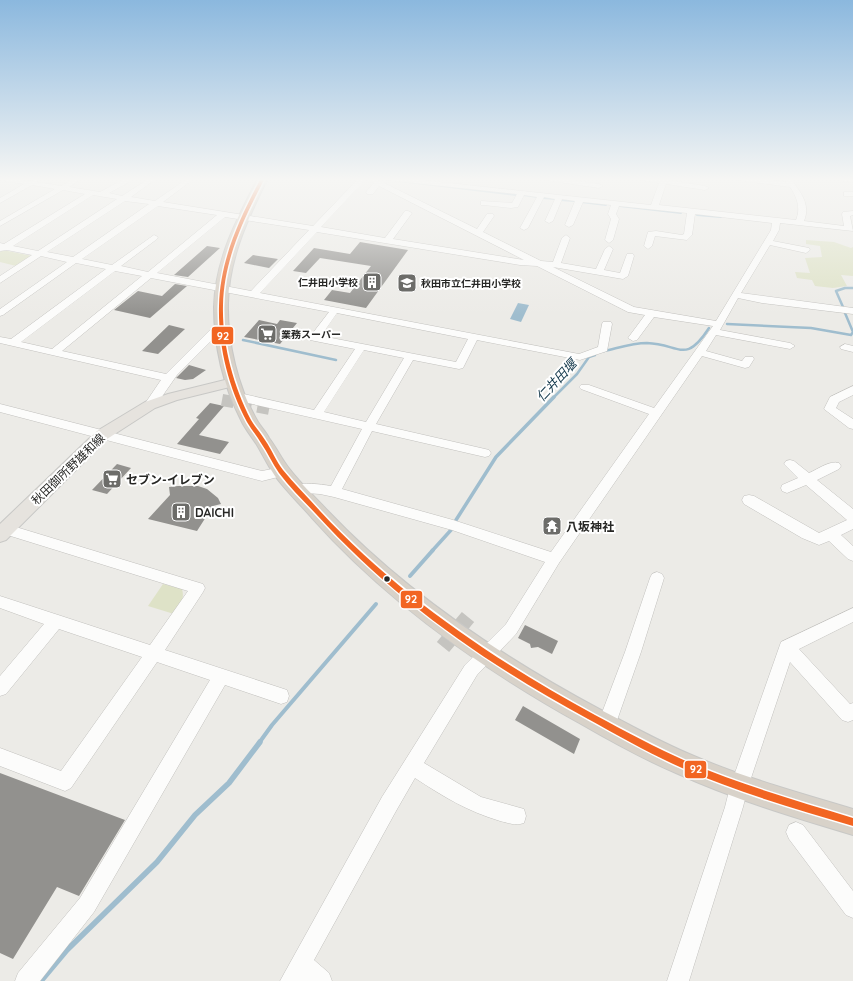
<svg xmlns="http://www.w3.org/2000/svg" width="853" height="981" font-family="Quicksand,'Noto Sans JP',sans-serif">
<rect width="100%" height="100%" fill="#ecebe7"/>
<!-- green -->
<path fill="#dee2c7" d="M806,240L834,242L851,248L853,247V276L841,275L847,286L833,288L815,286L812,280L797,278L795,272L810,273L805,258L822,257L820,246L806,244Z
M3,250L32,256L16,266L0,262V252Z
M163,584L182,589C185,600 180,605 174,614L148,606Z"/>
<!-- water -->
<path fill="#9fbdce" d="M518,303L529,305L521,322L510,319Z"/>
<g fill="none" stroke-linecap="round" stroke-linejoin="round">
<!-- stream-far4 -->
<path stroke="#9fbdce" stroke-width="2" d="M376,178L390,180
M400,181L516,195
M523,195L538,197
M544,198L555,199
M561,200L574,201
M581,202L606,205
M620,206L681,213
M697,215L721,217"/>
<!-- stream-far3 -->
<path stroke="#9fbdce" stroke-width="2.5" d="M843,307L836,291L845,288H853
M727,324L811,328L851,335L853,332L845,313
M243,340L336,360
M604,351C618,348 632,343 647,343C680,344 685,365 709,328
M553,398L577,374L589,357L595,355"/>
<!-- stream-far2 -->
<path stroke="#9fbdce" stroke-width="3.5" d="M456,520L496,457L554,397
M432,551L451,530"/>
<!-- stream-far1 -->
<path stroke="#9fbdce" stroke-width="4" d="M410,576L433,550
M259,743L272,725L376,604"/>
<!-- stream -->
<path stroke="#9fbdce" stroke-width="5.5" d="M41,981L67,950L157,862L195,815L229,783L260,742"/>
</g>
<!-- building -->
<path fill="#92918e" d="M360,242L408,250L366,308L324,300L332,290L350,293L371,266L320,258L306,273L293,271L314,248L350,254Z
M207,246L220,248L188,277L174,275Z
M253,255L278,259L269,268L244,263Z
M175,284L187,286L150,318L114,310L138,291L162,296Z
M259,320L277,324L280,320L297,323L280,344L244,337Z
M169,325L185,329L158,354L142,351Z
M189,365L206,370L193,379L185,380L176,378Z
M210,403L224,406L199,435L229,442L220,454L177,444L199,419L196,418Z
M117,464L131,468L107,494L92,490Z
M178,486H198L207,489L218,498L221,504L213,506L197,531L148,519L170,495L169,487Z
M525,625L558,641L552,654L538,647L531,648L530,644L518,638Z
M523,706L580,739L574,754L515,720Z
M0,773L125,820L79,896L57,887L13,959L0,953Z"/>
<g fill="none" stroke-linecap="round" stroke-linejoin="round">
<!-- minor-tunnel-far1 -->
<path stroke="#c5c4c0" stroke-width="12" stroke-dasharray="12 6" stroke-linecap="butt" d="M222,400L270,409"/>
<!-- minor-tunnel -->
<path stroke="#c5c4c0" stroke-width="16" stroke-dasharray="16 8" stroke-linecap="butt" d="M443,647L468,617"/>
<!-- minor casing -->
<g stroke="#c2c1be" stroke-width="1">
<path id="minor" d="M0,178L30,181L37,179V182L61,186L75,178H82L69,187L100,192L126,178H133V180L109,193L122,196L150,178H157L131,197L155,201L188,178H195L163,202L313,226L359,178H374L477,229L487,214H493L494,216L483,232L541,261L553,262L562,238L566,235L570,238L561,263L596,269L605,249L609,246L613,249L604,270L620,273L627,254H633L634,256L628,276L623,279L553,267L634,307L716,321L771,230L772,223L695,214L692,235L687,240L655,236L652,246L648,249L644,246L648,232L656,231L682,235L684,234L687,213L619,206L616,214L619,219L613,240L609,243L605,240L611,219L608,214L611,205L583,202L573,225L569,227L565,225L575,201L562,199L553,221L549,223L545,221L555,199L544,197L528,228L524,230L520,228L537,197L524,195L518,207L511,208L484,205H481V201L512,203L517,194L387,180L383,178H403L651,205L659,183L641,180L637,178L661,179L662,178H668V180L705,186L709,188L705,190L666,184L659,205L796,220C801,208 797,197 790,187L737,180L733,178H751L786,182L784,178H790C800,191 811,204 804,221L844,226L842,214L843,212L853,211V215L850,216L853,231L780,223L779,230L773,241L809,248L810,250L806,253L770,245L741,293L853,308V314L762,303L738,298L720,330L790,343L795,346L790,349L716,335L706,351L742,361L745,357H753L754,359L749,367L745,368L702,356L559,563L516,634L477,675L424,763L481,797L524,809L526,816L524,823C515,826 509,823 500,821C467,811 444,797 415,778L396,811L314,960L329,973L332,981H280L382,797L465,665L506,624L545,562L452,530L334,497L320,494L292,492L291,489L292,486C304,482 319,484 331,486L362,429L239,401L235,400L233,397L235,394L239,393L314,410L355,349L310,340L309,338L329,312L151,278L62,351L166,374L217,323H225L226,325L225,327L177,375L154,408H146L144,405L161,380L0,343V337L11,339L106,269L76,263L3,315L0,316V309L67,262L41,256L0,283V276L32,255L7,250L0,251V243L4,244L85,194L63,190L0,226V221L55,189L32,185L0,203V198L24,184L0,180ZM366,179L374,183L366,192L367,194H373L379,186L524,260L393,239L412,213L408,211H405L385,238L321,227ZM93,195L117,199L38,251L13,246ZM125,201L149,204L73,257L47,252ZM158,206L217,215L148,272L121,266L157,239L158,237L154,235L112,265L82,259ZM225,217L309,230L251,291L157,273ZM317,232L520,265L537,266L628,312L645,315L628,338L633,341L637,340L654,317L713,326L654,408L589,385H581L579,387L581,389L649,414L551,552L453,520L342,489L372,431L485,457L489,456L491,453L489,450L485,449L376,424L413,360L459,369L463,368L477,340L580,360L607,351L612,324L611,322H603L602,324L598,347L579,354L260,293ZM115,271L142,276L52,349L21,342ZM337,313L468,339L456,362L321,336ZM364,350L404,358L366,422L324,412Z
M221,178H230L226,180Z
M541,178H557L599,184L603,186L599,188L545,180Z
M830,178H853V182L834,180Z
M844,192H853V196H844Z
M845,344L853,346V352L841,349L840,347Z
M853,386V395L839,402L836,408L853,419V429L849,428L824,409L830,397Z
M0,404L262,471L282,467L286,469L288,472L286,475L262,481L0,412Z
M790,460L794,461L809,473C818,469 830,460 839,463L841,466L839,469L817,480L853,509V529L841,535L853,546V561L848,559L829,541L819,545L802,538L744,504L742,500L744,496L749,495L754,496L819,533L847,520L806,485L787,493L782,491L781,488L782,485L798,478L784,464L786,461Z
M6,524L203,584L205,588L203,592L165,650L281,688L287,690L289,696L287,702L281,704L225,685L94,912L40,981H15L18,973L80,898L210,680L157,662L71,788L65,791L0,766V748L61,771L142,657L59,629L6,694L0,696V676L44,624L0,608V596L150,645L188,591L1,533V525Z
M657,572L662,574L664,578L641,652L615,726L612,732L606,735L600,732L597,726L625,652L650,578L652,574Z
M853,608V622L799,649L850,704L853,703V720L848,722L842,720L790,662L748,787L743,807L689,981H667L725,807L730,787L781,642Z
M796,822L803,825L853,891V918L846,915L789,839L786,832L789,825Z"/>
</g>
<!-- major casing -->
<g stroke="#c8c8c6" stroke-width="2">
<path id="major" d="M233,378L238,379L240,382L238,385L177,400L155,408L107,439L6,540L0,542V524L97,431L145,402L168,394Z"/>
</g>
<!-- highway casing -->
<g stroke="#c8c8c6" stroke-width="2">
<path id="highway" d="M258,178H268C248,218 229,258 228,303C227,343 238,388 258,422C261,427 266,432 269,438C276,447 281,458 288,467C300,483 314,496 328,511C406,593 502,657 601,710C632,726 662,743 694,756C745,778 800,793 853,809V835C793,817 733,799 676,773C643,759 612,742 581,724C482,669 388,603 312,518C300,504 286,491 275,476C268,466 263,455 257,445C252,437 245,429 241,420C223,385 214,345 214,307C215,260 237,218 258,178Z"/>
</g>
<!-- minor -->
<use href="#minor" fill="#fcfcfb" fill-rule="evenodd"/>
<!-- major -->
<use href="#major" fill="#e6e3de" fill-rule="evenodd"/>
<!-- highway -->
<use href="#highway" fill="#d8d2c9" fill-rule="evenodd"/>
<!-- bus-1 casing -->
<g stroke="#fff" stroke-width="3">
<path id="bus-1" d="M261,178H265C244,218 224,259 223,305C222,344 233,385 251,420C255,427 261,433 265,440C272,450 276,461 283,470C294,484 308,497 320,511C398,595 494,660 595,715C625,731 656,748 688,762C741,785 798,801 853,818V826C795,809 737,792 682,768C650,754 619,736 588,719C488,665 393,599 316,514C304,501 290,488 279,473C272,463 268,453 261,443C257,436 251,429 247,422C228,387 218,345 219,306C220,259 240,218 261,178Z"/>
</g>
<!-- bus-1 -->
<use href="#bus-1" fill="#f26522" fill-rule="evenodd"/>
</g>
<!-- sky -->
<linearGradient id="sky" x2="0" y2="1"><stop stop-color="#8bb8de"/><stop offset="0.57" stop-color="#f6f6f4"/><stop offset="1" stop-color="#f6f6f4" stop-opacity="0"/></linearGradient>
<rect width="853" height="315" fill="url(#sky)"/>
<!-- icons -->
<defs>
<g id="building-square" transform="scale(1)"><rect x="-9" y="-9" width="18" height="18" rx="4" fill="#6c6c69" stroke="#fff"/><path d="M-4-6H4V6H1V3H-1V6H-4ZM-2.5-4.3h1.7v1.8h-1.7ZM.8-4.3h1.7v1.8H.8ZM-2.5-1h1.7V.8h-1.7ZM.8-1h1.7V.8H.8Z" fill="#fff"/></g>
<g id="school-square" transform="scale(1)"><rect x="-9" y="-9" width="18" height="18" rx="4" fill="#6c6c69" stroke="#fff"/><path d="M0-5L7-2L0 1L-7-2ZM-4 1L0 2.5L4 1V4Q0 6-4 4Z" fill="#fff"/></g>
<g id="supermarket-square" transform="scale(1)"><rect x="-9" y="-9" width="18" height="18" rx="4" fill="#6c6c69" stroke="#fff"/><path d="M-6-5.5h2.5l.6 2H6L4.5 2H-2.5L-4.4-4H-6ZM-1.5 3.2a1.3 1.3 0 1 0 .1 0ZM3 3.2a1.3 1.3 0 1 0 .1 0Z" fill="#fff"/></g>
<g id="temple-square" transform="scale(1)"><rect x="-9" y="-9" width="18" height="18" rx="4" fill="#6c6c69" stroke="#fff"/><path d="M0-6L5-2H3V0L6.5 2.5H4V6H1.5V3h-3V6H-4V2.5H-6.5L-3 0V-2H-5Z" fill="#fff"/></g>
</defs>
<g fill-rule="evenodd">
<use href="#building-square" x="372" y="282"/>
<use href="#school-square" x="407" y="283"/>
<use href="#supermarket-square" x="267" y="334"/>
<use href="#supermarket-square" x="112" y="479"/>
<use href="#building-square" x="181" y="512"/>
<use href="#temple-square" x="552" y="526"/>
</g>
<!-- markers -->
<circle fill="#272725" stroke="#fff" stroke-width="1.5" cx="387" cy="579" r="3.5"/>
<g text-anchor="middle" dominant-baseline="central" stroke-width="4" stroke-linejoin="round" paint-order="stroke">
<!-- far-poi labels -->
<g font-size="10" font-weight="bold" fill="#272725" stroke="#fff" text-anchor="start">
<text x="358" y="282" text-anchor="end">仁井田小学校</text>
<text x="421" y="283">秋田市立仁井田小学校</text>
<text x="281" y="334">業務スーパー</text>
</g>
<!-- street labels -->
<g font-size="12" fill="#272725" stroke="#fff">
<text transform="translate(68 469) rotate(-44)">秋田御所野雄和線</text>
</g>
<!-- poi labels -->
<g font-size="12" font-weight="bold" fill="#272725" stroke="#fff" text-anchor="start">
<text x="126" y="479">セブン-イレブン</text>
<text x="195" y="512">DAICHI</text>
<text x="566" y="526">八坂神社</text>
</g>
<!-- water labels -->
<g font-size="13" font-style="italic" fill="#12374a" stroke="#fff">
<text transform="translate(556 380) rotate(-47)">仁井田堰</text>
</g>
</g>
<g stroke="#fff" stroke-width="1.5">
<rect x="211" y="326" width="23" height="19" rx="4" fill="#f26522"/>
<rect x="400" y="590" width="23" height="19" rx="4" fill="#f26522"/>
<rect x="684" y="760" width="23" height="19" rx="4" fill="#f26522"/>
</g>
<g font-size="11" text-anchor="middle" font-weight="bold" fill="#fff">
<text x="223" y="340">92</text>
<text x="411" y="603">92</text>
<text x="696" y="773">92</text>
</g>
</svg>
